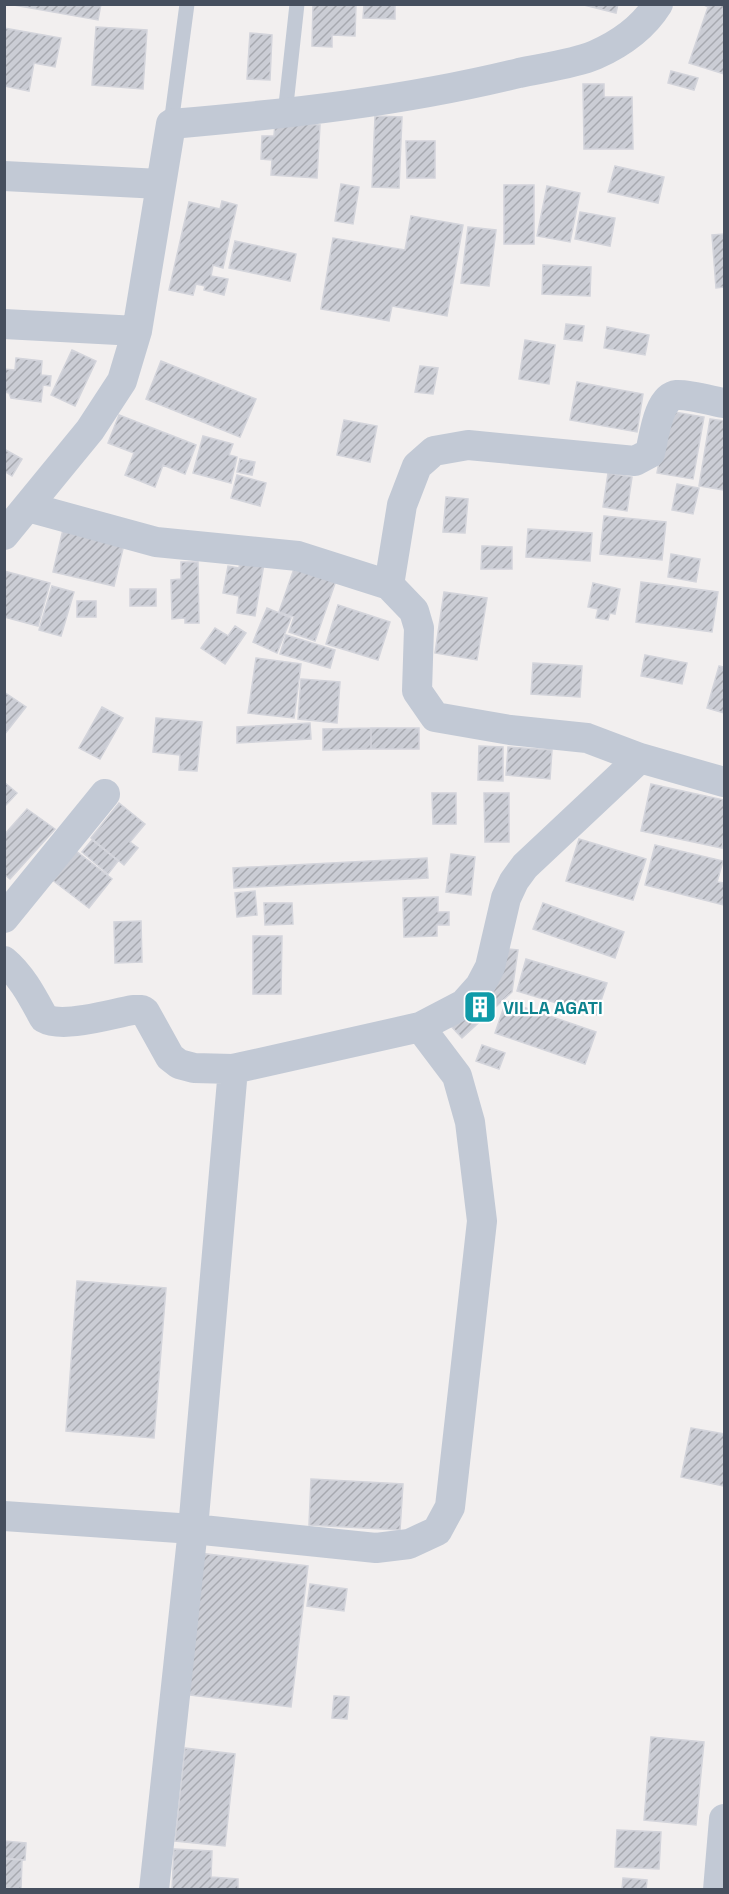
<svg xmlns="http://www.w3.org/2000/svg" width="729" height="1894" font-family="'Space Grotesk',sans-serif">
<defs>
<pattern id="building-hatch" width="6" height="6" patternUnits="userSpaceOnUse" patternTransform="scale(1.5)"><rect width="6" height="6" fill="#cbcdd5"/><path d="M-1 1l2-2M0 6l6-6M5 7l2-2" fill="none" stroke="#a7a9b0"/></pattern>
</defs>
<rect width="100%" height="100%" fill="#f2efef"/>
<!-- building -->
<path fill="url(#building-hatch)" stroke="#d3d4db" stroke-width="1.5" d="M8,4H101L98,20Z
M313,4H356L355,36L332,35V47L312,46Z
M364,4H395V19L363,18Z
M580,4H618L616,13Z
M702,4H724V74L689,63L708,7Z
M96,27L147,30L143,89L92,85Z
M4,28L61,38L55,67L34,63L29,91L4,86Z
M250,33L272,35L270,80L247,79Z
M671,71L698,78L694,90L668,83Z
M583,84H604V97H632L633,149H584Z
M375,116L402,117L399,188L372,187Z
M275,123L320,125L317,178L271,175L272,160L261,159L262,136H274Z
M406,141H435V178H407Z
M615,166L664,177L658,203L608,192Z
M341,184L359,187L353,224L335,221Z
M504,185H534V244H504Z
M547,186L580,193L570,242L537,236Z
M222,201L237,205L223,268L213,265L211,276L228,279L224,295L204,290L205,286L196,284L193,295L169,290L189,202L220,209Z
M580,212L615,218L610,246L575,239Z
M411,216L463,225L447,316L392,306L389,321L321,309L333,238L405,250Z
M468,227L496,230L489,286L461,283Z
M724,234V287L716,288L712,235Z
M235,241L296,254L290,281L229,268Z
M543,265L591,267L590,296L542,294Z
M566,324L584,326L582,341L564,339Z
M607,327L649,335L645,355L604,348Z
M525,340L555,345L549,384L519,379Z
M72,350L96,361L75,406L51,395Z
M16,358L42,361L41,375L51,376L50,386L43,385L41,402L11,398L9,393L4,392V369L15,370Z
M161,361L256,399L240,437L146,399Z
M420,366L438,368L433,394L415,392Z
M577,382L643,394L637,432L570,420Z
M668,411L704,417L693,479L657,473Z
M119,415L196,445L185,474L163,465L155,487L125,475L134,453L108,443Z
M710,419L724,421V490L699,486Z
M344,420L377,426L370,462L337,455Z
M203,436L233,444L229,455L237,457L231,483L193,473Z
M4,449L22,459L12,476L4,471Z
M240,459L255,462L252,475L237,472Z
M608,473L632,477L627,511L603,507Z
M237,475L266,483L260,506L231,498Z
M677,484L699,488L693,514L672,510Z
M446,497L468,499L465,533L443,532Z
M604,516L666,522L662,560L600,554Z
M65,521L126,536L114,586L53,572Z
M528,529L592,533L590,561L526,557Z
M482,546L512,547V569H481Z
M241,554L265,558L255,616L237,613L239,596L223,593L228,566L239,568Z
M671,554L700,559L696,582L668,577Z
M298,557L339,572L315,641L289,632L294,617L279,612Z
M181,562H198L199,623H185V618L172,619L171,580L181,579Z
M4,571L50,583L38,626L4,617Z
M641,582L718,592L712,632L636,622Z
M593,583L620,589L615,614L610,613L608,620L596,618L598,609L588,607Z
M52,586L74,592L61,636L39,630Z
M130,589H156V606H130Z
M444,592L487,598L477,660L435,653Z
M77,601H96V617H77Z
M338,605L390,622L378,660L326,644Z
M267,608L291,618L277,653L253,642Z
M235,626L246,633L225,664L201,648L215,628L228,636Z
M286,635L335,650L330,668L280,654Z
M645,655L687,663L682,684L641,676Z
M256,658L301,664L294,718L248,713Z
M533,663L582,666L580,697L531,694Z
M719,666L724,667V713L707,708Z
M301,679L340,682L337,723L298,719Z
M4,692L26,707L4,735Z
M102,707L123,718L100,759L79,748Z
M156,718L202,722L197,771L179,770L180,755L153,752Z
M310,723L311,739L237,743V727Z
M371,728H419V749H371Z
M371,728V749L323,750V729Z
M479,746L503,747V781L478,780Z
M508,747L552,750L550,779L506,775Z
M4,782L17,793L4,807Z
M651,784L724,800V836L722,848L641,831Z
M432,793H456V824H433Z
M484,793H509V842H485Z
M119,803L145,824L130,842L138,848L124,865L91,838Z
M27,809L55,829L10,879L4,874V835Z
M579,839L646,859L633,900L566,881Z
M92,840L118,861L108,874L82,852Z
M67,844L112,879L89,908L43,873Z
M655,845L723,861L717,882L724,883V905L645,885Z
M451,854L475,857L471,895L446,892Z
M427,858L428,878L234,888L233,868Z
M255,891L257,915L237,917L235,893Z
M438,897V912H449V925H437V936L404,937L403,898Z
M264,903H292L293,924L265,925Z
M543,903L624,932L615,958L533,929Z
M141,921L142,962L115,963L114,922Z
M253,936H282L281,994H253Z
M500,948L518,950L512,992L462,1038L448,1023Z
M526,959L607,983L596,1015L517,991Z
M506,1001L596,1032L585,1064L495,1033Z
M482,1045L505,1053L499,1069L476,1061Z
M77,1281L166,1288L154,1438L66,1431Z
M691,1428L724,1434V1486L681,1477Z
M311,1479L403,1484L400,1530L309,1525Z
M199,1553L308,1566L291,1707L182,1694Z
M310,1584L347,1589L344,1611L307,1606Z
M334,1696L349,1697L347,1719L332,1718Z
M651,1737L704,1742L696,1825L644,1820Z
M185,1748L235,1754L225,1846L175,1841Z
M617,1830L661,1832L659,1869L615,1867Z
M4,1841L26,1843L25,1860L4,1858Z
M174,1849L212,1851L211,1877L238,1879V1890H172Z
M4,1859L22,1860L21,1889L4,1888Z
M623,1878L647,1880L646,1890H622Z"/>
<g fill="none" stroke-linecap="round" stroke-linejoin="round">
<!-- lane -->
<path stroke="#c2c9d5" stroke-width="15" d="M285,114L297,4
M171,124L187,4"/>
<!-- street -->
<path stroke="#c2c9d5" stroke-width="30" d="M4,176L160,184
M4,324L137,331
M28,507L156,542L298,556L389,585L414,611L419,628L417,691L435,717L510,730L587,738L640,758L724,782
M4,535L90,430L122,381L137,331L171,124C288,114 405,101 519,73C542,68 574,64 595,55C620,44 643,28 658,4
M389,585L402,505L417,466L434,451L468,445L635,461L650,453C654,437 658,397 677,395C687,394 713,401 724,403
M4,918L105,794
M4,961C22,976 33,998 44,1018C63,1029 110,1014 133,1010H142L145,1012L170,1057L179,1064L194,1068L233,1069L420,1027L464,1004L480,986L490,967L506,898L514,881L525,866L640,758
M4,1516L193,1529L376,1548L409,1544L437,1531L450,1507L482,1221L470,1122L457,1076L420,1027
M154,1890L193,1529L233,1069
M718,1890L724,1819"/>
</g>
<!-- icons -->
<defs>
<g id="building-square" transform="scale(1.725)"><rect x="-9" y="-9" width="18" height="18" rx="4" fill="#0f9aa8" stroke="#fff"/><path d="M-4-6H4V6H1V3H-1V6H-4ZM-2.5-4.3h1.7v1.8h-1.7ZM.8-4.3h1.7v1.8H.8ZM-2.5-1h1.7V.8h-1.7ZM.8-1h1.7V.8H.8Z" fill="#fff"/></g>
</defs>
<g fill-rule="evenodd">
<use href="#building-square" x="480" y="1007"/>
</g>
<g text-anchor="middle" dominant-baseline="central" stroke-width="4.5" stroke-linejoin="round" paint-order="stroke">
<!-- culture labels -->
<g font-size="18" font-weight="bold" fill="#0d838f" stroke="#fff" text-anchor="start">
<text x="503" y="1007">VILLA AGATI</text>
</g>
</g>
<!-- border -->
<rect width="729" height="1894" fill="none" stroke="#464f5e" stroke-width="12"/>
</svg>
